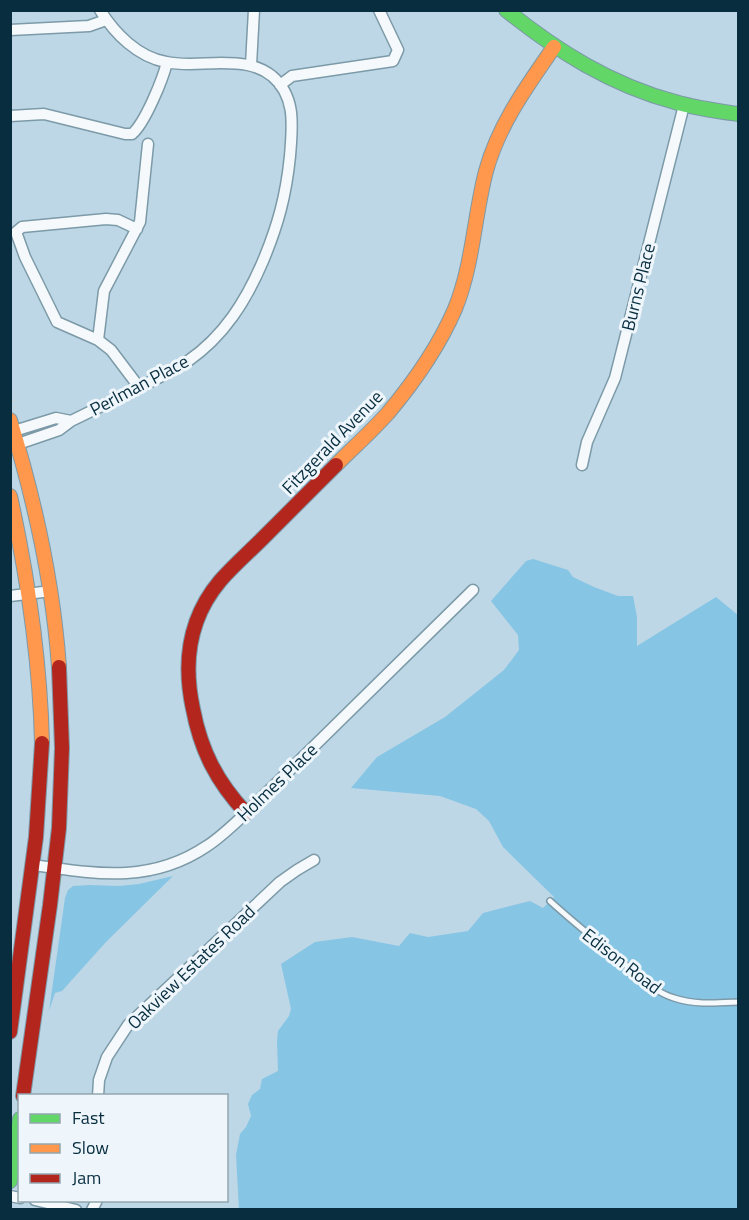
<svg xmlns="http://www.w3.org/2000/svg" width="749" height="1220" font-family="'Titillium Web',sans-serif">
<rect width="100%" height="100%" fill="#bdd7e6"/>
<!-- green -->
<path fill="#87c5e5" d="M533,559L568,570L573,577L594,587L618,596H633L637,617V646L716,597L738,615V1209L239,1210L236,1155L240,1134L246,1127L251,1116L248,1104L252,1095L260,1089L262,1079L278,1071L277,1042L278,1031L289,1016L291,1009L281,964L315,942L337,939L352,937L399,946L410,933L428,937L468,931L483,913L530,901L543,908L554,897L503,847L489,821L476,809L440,796L351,788L377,757L445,717L504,670L519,650L518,635L491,601L526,561Z
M173,876L106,942L62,991L55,993L49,1011L65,898L68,890L73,886L89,885L119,886L139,884Z"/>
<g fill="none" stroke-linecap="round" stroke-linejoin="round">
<!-- lane casing -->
<g stroke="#7c9aa8" stroke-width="8">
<path id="lane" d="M550,901C573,922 597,941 621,961C638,975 652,991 674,998C695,1005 717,1003 738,1002"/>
</g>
<!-- street casing -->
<g stroke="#7c9aa8" stroke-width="13">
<path id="street" d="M10,30L89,26L106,20
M251,65L254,10
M280,85L292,76L393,61L398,50L379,10
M10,116L44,114L125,134H132C145,123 163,79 167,62
M98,340L57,322L25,257L16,232L22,227L106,219L118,220L137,229
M139,387L111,350L98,340L104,291L140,222L148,144
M14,431L56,418L71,421
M18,444L59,430L71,421C94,410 117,398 140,387C156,379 173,371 188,361C224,336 246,301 263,261C278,225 286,196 290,156C292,128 297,97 272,76C257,64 239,63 221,63C203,63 184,66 166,62C138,57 115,34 100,10
M582,465L587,442L615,378L684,105
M10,596L51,591
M33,865C96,874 151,884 207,846C221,837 233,825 246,813L473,590
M98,1096L99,1080L107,1057L128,1025L280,882L297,870L314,860
M10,1196L20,1198
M35,1200L76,1210
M92,1210L97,1200"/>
</g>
<!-- fast casing -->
<g stroke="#7c9aa8" stroke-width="16">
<path id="fast" d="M506,10C557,51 611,85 675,102C695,108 717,111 738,114
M10,1181L20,1119"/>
</g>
<!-- slow casing -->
<g stroke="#7c9aa8" stroke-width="16">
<path id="slow" d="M10,420C35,501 53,583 59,667
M336,465C353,448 372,431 388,413C414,382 439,346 455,309C473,265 474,217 486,171C499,124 527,86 554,47
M10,496C28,578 40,659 42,743"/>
</g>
<!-- jam casing -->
<g stroke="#7c9aa8" stroke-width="16">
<path id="jam" d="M246,813C217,782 201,751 193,709C183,663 189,618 220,581C233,566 248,553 262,539C287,514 312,489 336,465
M10,1032L36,837L42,743
M23,1096L50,905L59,828L62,748L59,667"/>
</g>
<!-- path -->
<path stroke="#cbd4da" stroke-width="2" stroke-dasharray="3 4.5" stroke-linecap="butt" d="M10,392L16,408"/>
<!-- lane -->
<use href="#lane" stroke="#f5f9fb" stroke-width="5"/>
<!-- street -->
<use href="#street" stroke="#f5f9fb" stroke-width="10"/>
<!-- fast -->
<use href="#fast" stroke="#63d668" stroke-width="14"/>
<!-- slow -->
<use href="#slow" stroke="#ff974d" stroke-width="14"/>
<!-- jam -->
<use href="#jam" stroke="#b3261e" stroke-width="14"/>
</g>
<g text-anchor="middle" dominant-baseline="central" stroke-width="6" stroke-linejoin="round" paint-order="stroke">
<!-- street labels -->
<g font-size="18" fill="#072d3f" stroke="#eef6fb">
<text transform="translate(638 287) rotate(-76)">Burns Place</text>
<text transform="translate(139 385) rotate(-28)">Perlman Place</text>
<text transform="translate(332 442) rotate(-46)">Fitzgerald Avenue</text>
<text transform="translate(277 782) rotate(-44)">Holmes Place</text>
<text transform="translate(622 961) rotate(38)">Edison Road</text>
<text transform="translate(191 967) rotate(-44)">Oakview Estates Road</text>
</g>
</g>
<!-- border -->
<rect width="749" height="1220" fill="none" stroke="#072d3f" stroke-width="24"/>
<!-- legend -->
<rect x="18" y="1094" width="210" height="108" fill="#eef6fb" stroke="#92a6b0" stroke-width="1.5"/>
<rect x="30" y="1114" width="30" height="9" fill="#63d668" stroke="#92a6b0" stroke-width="1.5"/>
<text x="72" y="1124" font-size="18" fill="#072d3f">Fast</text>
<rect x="30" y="1144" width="30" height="9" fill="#ff974d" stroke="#92a6b0" stroke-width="1.5"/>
<text x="72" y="1154" font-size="18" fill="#072d3f">Slow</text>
<rect x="30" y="1174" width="30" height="9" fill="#b3261e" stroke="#92a6b0" stroke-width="1.5"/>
<text x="72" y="1184" font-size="18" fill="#072d3f">Jam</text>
</svg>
